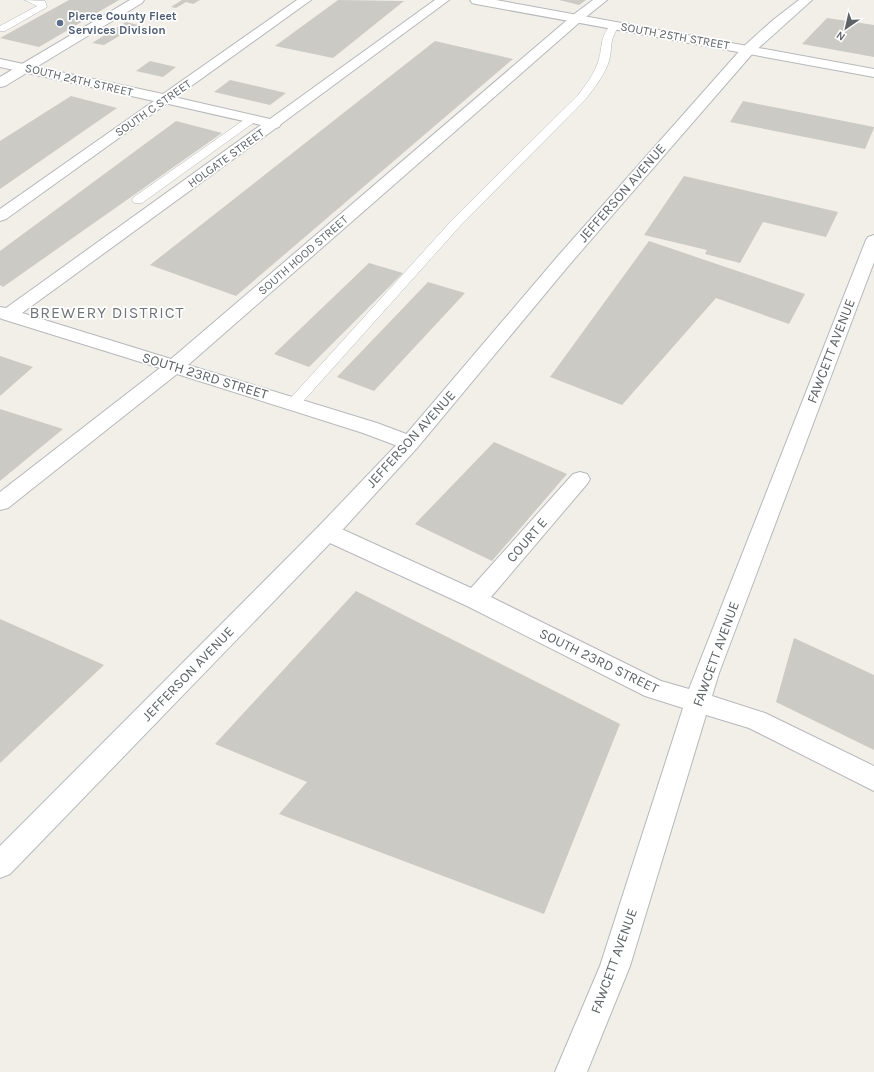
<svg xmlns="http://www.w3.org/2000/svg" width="874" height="1072" font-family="Karla,sans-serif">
<rect width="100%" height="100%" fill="#f1efe8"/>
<!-- building -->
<path fill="#cccac5" d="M69,0H119L39,47L0,38Z
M182,0H200L193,4L186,2L176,8L171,7Z
M338,0L404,1L333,58L275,46Z
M559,0H586L579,5Z
M827,18L874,25V57L802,44Z
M126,22L138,25L104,45L92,43Z
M435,41L513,59L236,296L150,265Z
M150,61L176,67L163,77L136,71Z
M230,80L286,93L270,105L214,92Z
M71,96L117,108L0,189V141Z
M743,101L874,127V128L865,149L730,122Z
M176,121L222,133L3,287L0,285V251Z
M684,176L838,212L826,237L763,222L740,263L705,254L707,250L644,235Z
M649,241L805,294L789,324L716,298L622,405L550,377Z
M369,263L403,273L309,367L274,354Z
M428,282L465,293L374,391L337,377Z
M0,356L33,367L0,396Z
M0,409L63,429L0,481Z
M494,442L567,474L492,561L415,524Z
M356,591L620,724L544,914L279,814L307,782L215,744Z
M0,619L104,665L0,763Z
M794,638L874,675V750L776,702Z"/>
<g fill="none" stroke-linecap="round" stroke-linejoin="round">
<!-- service casing -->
<g stroke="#b5b8bc" stroke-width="1">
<path id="service" d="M25,0L45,1L47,7L5,31H0V26L37,6Z
M615,22L620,25C607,42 614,47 608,64C603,77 594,88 586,99L461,225L298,407L293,409L288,407L285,404L288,401L453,219L578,95C586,85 594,74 598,62C604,44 598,40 612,23Z
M252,116L256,117L257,119L256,121L142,203H134L132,200L134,197L248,117Z"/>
</g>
<!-- minor casing -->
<g stroke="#b5b8bc" stroke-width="2">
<path id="minor" d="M130,0H144L142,3L5,86L0,87V77Z
M435,0H449L281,124L279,127L276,128L22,313L171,359L573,15L593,0H607L581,21L188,365L377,423L417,438L420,443L417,448L410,450L403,448L363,433L177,374L8,508L0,510V492L160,368L2,319L0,318V307L6,308L261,125L160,102L158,99L160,96L165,95L270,119Z
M874,235V262L719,673L712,696L765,713L874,766V791L749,728L706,715L630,966L587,1072H555L600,966L683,708L645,696L467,606L319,538L316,532L319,526L327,524L335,526L471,588L573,474L580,472L587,474L590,479L587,484L491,597L661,681L689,689L866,240L868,237Z"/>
</g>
<!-- tertiary casing -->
<g stroke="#b5b8bc" stroke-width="2">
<path id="tertiary" d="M297,0H311L6,219L0,221V209L154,101L0,67V59L163,94Z
M470,0H496L874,69V77L476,4L472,3Z"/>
</g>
<!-- secondary casing -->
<g stroke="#b6babf" stroke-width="2">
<path id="secondary" d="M799,0H812L753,53L570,264L417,448L335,538L10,874L0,878V846L319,526L403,438L558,256L743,47L773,20Z"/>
</g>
<!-- service -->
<use href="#service" fill="#fff" fill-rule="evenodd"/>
<!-- minor -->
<use href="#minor" fill="#fff" fill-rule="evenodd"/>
<!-- tertiary -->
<use href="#tertiary" fill="#fff" fill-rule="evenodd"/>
<!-- secondary -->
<use href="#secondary" fill="#fff" fill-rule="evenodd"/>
</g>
<!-- markers -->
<circle fill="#5c6f8a" stroke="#fff" stroke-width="1.5" cx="60" cy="23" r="4"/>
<g text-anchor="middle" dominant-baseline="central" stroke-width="3.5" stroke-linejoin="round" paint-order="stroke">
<!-- far-service labels -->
<g font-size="12" font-weight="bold" fill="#4e5e75" stroke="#fff" text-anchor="start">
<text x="68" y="16">Pierce County Fleet<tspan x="68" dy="14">Services Division</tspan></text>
</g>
<!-- far-street labels -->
<g font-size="12" fill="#5f6368" stroke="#fff">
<text transform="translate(675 36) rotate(10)">SOUTH 25TH STREET</text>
<text transform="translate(79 80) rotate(13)">SOUTH 24TH STREET</text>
<text transform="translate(153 108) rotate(-35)">SOUTH C STREET</text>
<text transform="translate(226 158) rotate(-36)">HOLGATE STREET</text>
<text transform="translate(303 255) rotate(-41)">SOUTH HOOD STREET</text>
</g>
<!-- street labels -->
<g font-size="14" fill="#5f6368" stroke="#fff">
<text transform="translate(622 193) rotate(-49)">JEFFERSON AVENUE</text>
<text transform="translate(831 351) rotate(-69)">FAWCETT AVENUE</text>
<text transform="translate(205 376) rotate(17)">SOUTH 23RD STREET</text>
<text transform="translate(411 439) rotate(-48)">JEFFERSON AVENUE</text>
<text transform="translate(527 540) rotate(-49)">COURT E</text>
<text transform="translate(716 654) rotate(-70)">FAWCETT AVENUE</text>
<text transform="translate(599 661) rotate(26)">SOUTH 23RD STREET</text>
<text transform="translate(188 674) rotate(-46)">JEFFERSON AVENUE</text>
<text transform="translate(614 961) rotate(-70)">FAWCETT AVENUE</text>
</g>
<!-- quarter labels -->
<g font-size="16" letter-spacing="1" fill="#70757a" stroke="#fff">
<text x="107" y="312">BREWERY DISTRICT</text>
</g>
</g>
<!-- north arrow -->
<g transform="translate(846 28) rotate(214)" stroke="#ffffff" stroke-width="3" paint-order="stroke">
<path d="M0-3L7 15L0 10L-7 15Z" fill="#5f6368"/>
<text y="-6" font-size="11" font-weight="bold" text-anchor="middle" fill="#5f6368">N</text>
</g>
</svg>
